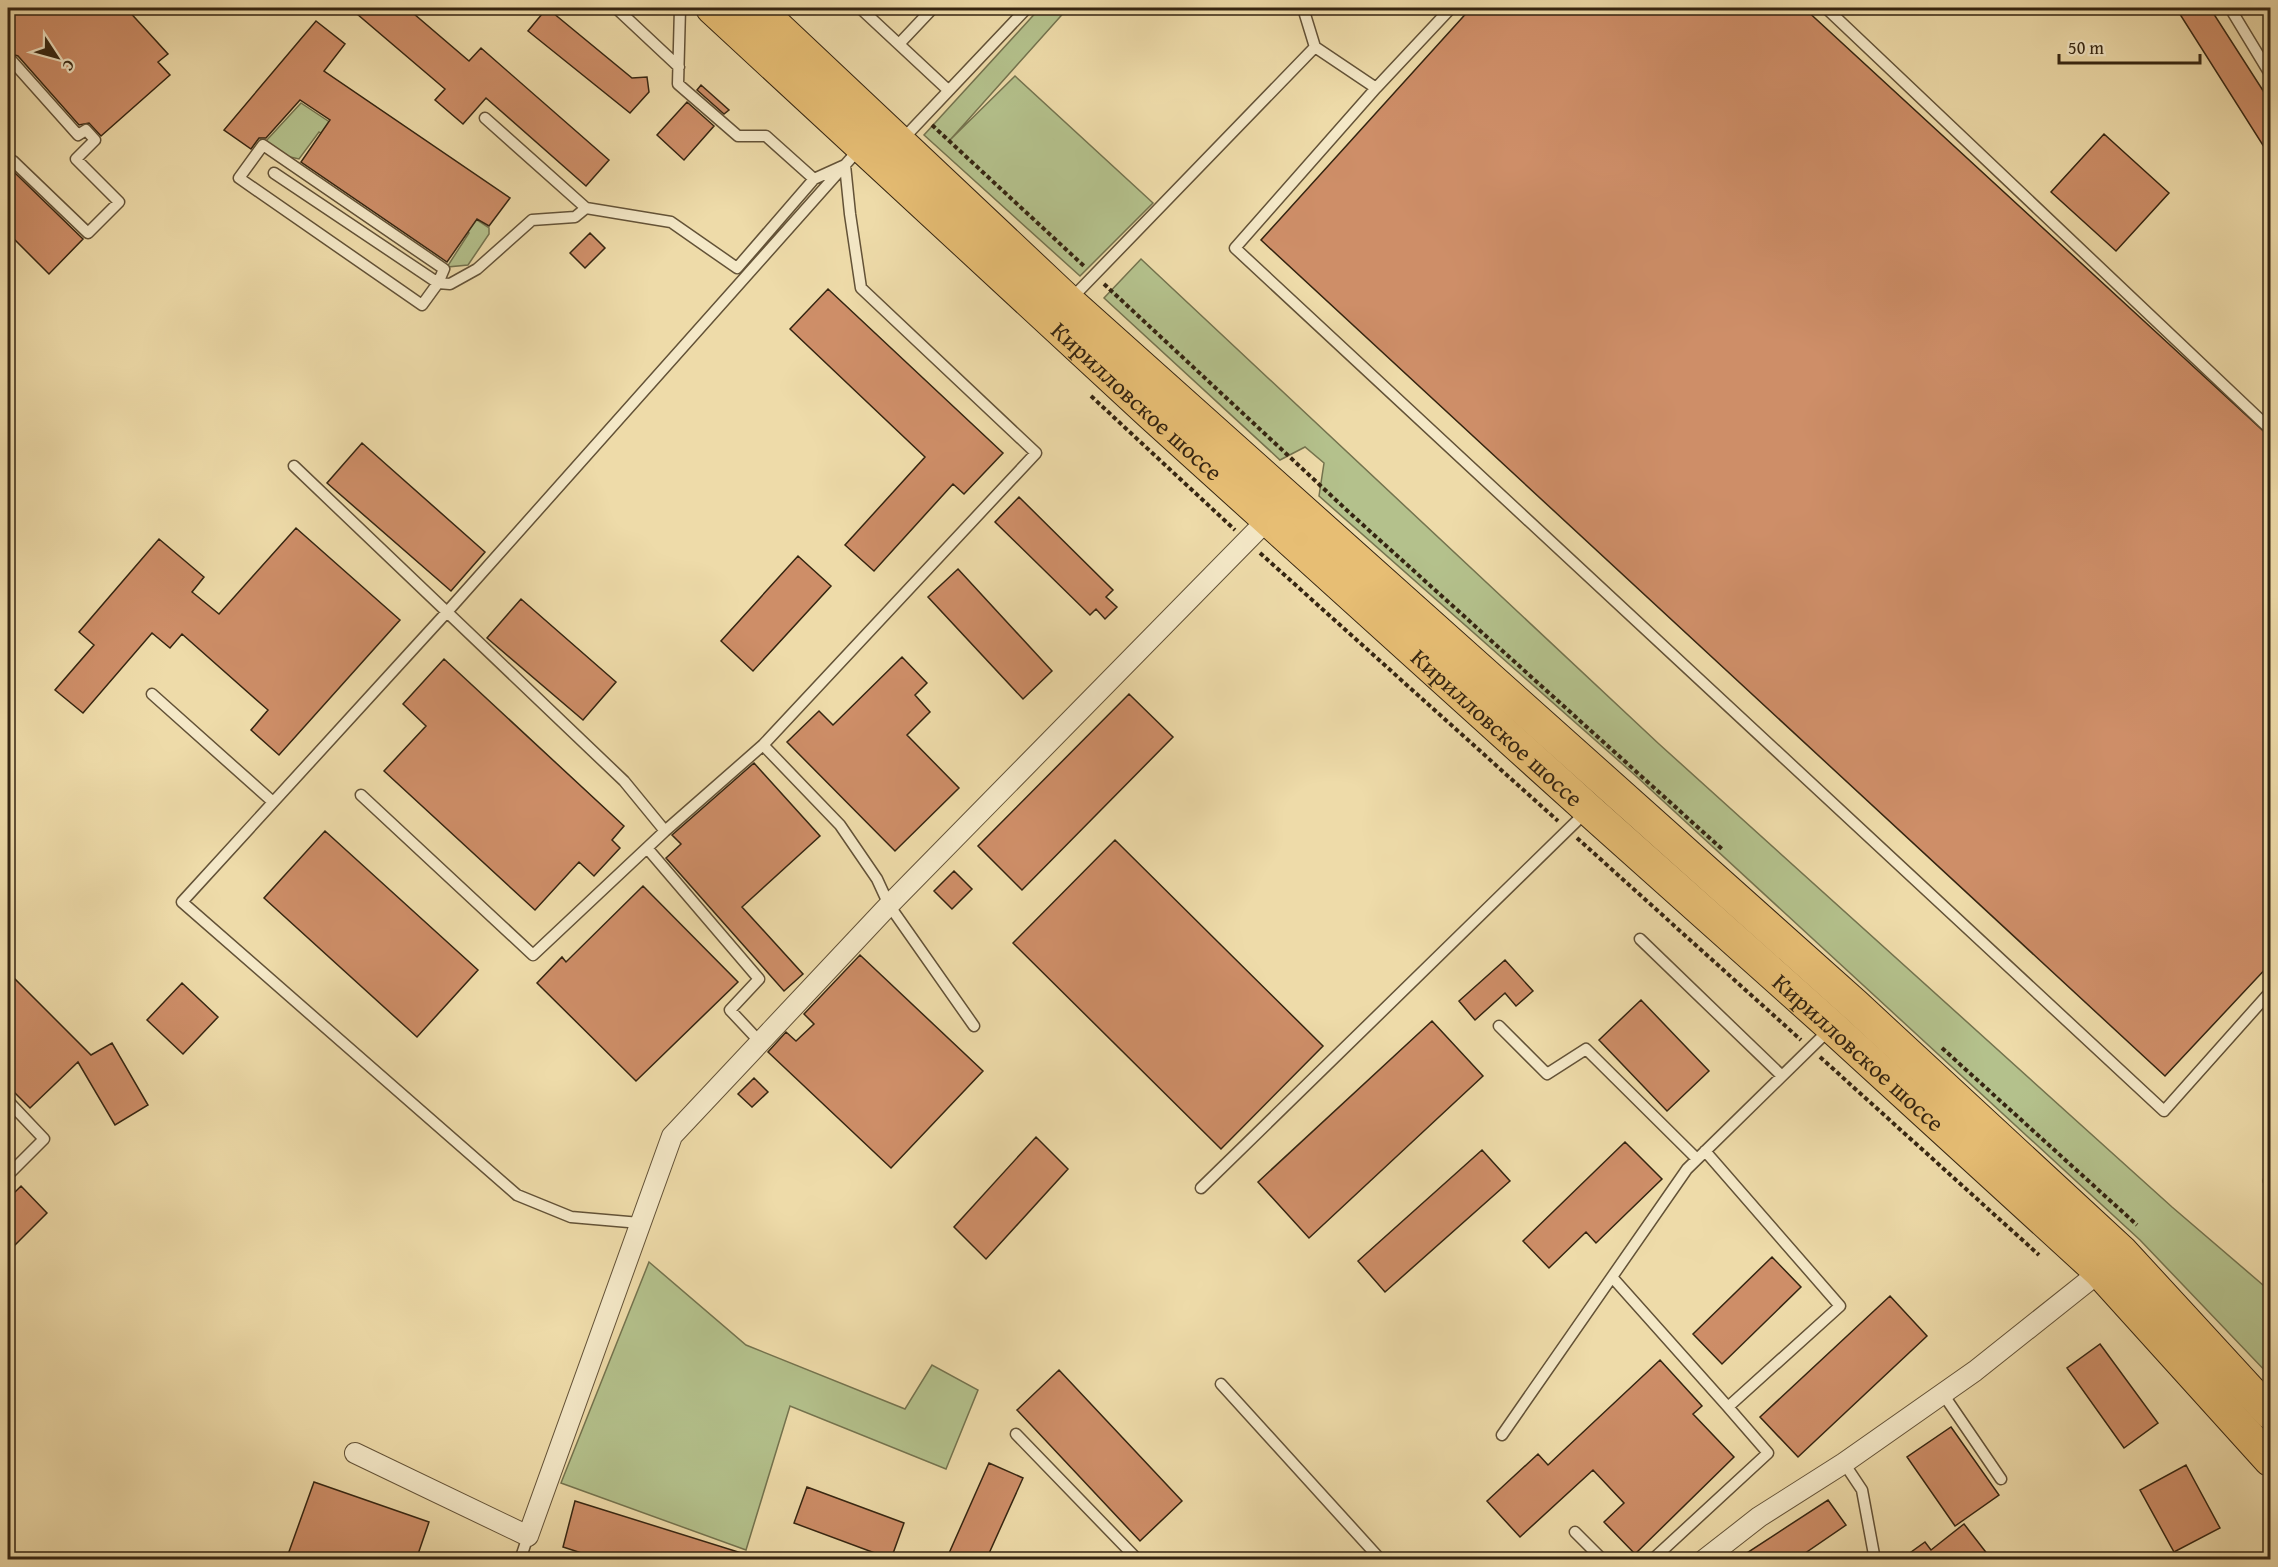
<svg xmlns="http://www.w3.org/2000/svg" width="2278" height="1567" font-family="'Gentium Book Plus',serif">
<rect width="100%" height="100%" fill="#eedba9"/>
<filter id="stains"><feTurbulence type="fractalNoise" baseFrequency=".00333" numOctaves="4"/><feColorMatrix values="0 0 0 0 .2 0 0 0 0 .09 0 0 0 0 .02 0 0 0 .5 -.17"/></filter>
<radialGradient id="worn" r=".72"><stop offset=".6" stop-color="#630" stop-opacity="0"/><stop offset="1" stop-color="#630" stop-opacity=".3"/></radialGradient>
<!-- green -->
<path fill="#b4c18c" stroke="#74734e" stroke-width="1.5" d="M1040,8H1068L950,140L1015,76L1153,203L1080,276L924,135Z
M301,103L489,228V234L468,265L447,267L469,233L319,132L299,159L286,156L265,142Z
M1141,259L1659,744L2172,1207L2270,1291V1376L2140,1240L1637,777L1319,496L1324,463L1305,447L1280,460L1104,298Z
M649,1262L746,1345L905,1409L932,1365L978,1390L946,1469L790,1406L746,1550L561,1483Z"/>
<!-- building -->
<path fill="#ce8e68" stroke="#352511" stroke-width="1.5" d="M8,8H126L168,54L158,62L170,75L101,136L89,123L79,125L18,56L8,53Z
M350,8H407L469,61L481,48L609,160L586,186L486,98L463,124L435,100L445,89Z
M547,8L632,78L647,77L649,92L630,113L528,31Z
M1471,8H1804L2271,438V963L2165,1076L1261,240Z
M2176,8H2210L2271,103V158Z
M316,21L345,44L324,71L510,198L489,226L477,219L447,262L301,162L330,120L300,100L266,138H259L251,149L224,130Z
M701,85L729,110L724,114L697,90Z
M687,102L714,126L684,160L657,135Z
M2104,134L2169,193L2116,251L2051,192Z
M14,172L83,239L49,274L8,233V174Z
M590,233L605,248L585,268L570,253Z
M828,289L1003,453L964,494L953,484L874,571L845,545L925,457L790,329Z
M362,443L485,552L451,591L327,483Z
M1019,497L1113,590L1106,597L1117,607L1105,619L1096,609L1090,615L995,522Z
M296,528L400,620L279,755L251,730L268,710L182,634L170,648L152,633L83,713L55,690L94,645L79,632L159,539L204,577L192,592L219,614Z
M798,556L831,586L753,671L721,641Z
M958,569L1052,671L1023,699L928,597Z
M521,599L616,682L583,720L487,638Z
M902,657L927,683L915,695L930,712L907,735L959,788L895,851L787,742L819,711L833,725Z
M444,659L624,826L612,840L620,848L594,876L579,862L535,910L384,771L426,726L403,704Z
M1129,694L1173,737L1022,890L978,846Z
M754,763L820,836L742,907L803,974L784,991L666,858L681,844L672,835Z
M325,831L478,970L417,1037L264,898Z
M1115,840L1323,1046L1221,1149L1013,943Z
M954,871L972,889L952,909L934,891Z
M643,886L738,982L636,1081L537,983L562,957L566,962Z
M860,955L983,1071L891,1168L768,1052L786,1032L796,1041L814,1024L804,1014Z
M1505,960L1533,991L1516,1006L1505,993L1475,1020L1459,1001Z
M8,972L91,1055L112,1043L148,1105L115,1125L78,1062L30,1108L8,1086Z
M182,983L218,1017L183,1054L147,1020Z
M1641,1000L1709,1071L1667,1111L1599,1040Z
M1432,1021L1483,1076L1309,1238L1258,1182Z
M754,1078L768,1092L752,1107L738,1094Z
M1036,1137L1068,1169L986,1259L954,1227Z
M1625,1142L1662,1179L1596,1243L1586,1232L1549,1268L1523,1241Z
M1482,1150L1510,1181L1385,1292L1358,1261Z
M21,1186L47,1213L8,1252V1199Z
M1772,1257L1801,1287L1722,1364L1693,1334Z
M1890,1296L1927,1336L1798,1457L1760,1417Z
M2100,1344L2158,1423L2124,1448L2067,1368Z
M1660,1360L1702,1406L1693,1414L1734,1457L1635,1554L1604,1522L1624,1503L1593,1470L1520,1537L1487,1501L1538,1454L1548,1465Z
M1059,1370L1182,1501L1140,1541L1017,1410Z
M1951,1427L1999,1495L1955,1526L1907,1457Z
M989,1463L1023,1478L986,1560H946Z
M2186,1465L2220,1528L2174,1552L2140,1490Z
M314,1482L429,1522L416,1560H286Z
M807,1487L904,1523L891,1559L794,1523Z
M1828,1500L1846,1525L1795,1560H1736Z
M575,1501L751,1556L750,1560H603L563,1547Z
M1964,1524L1992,1560H1900L1925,1542L1931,1550Z"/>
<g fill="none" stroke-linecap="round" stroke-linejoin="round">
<!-- lane casing -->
<g stroke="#635237" stroke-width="13">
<path id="lane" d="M616,8L679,67
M680,8L678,84L738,136H766L814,179L845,165L861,147
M860,8L948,90
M1303,8L1315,47L1376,88
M1451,8L1376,88L1235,248L2164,1111L2270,992
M1826,8L2270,429
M2230,8L2270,74
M899,44L933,8
M8,65L12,61L78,135L86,130L95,140L76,159L119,202L88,233L13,161L8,167
M485,118L586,208L671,222L737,268L814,179
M901,141L1027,8
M263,145L444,269L438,283L422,305L239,178Z
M274,173L438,283L450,284L477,269L532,220L575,217L586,208
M1071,299L1315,47
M294,466L624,781L665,831
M152,694L273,802
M763,745L840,825L877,879L889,905L974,1026
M361,795L533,955L665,831L763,745L1036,453L861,288L850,214L845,165
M647,848L759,979L730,1010L761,1043
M1640,939L1782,1076
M1499,1026L1547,1074L1586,1049L1697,1159
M8,1101L44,1139L8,1175
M2270,1176L2269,1181L2270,1183
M1201,1188L1586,812
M640,1223L571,1217L517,1195L182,902L447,612L845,165
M1612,1277L1728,1407L1840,1306L1705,1151
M1221,1384L1381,1560
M1943,1394L2001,1479
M1016,1434L1138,1560
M1502,1435L1687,1169L1830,1029
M1844,1463L1862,1490L1875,1560
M1575,1532L1603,1560
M520,1560L528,1536
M1652,1560L1768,1453L1728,1407"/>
</g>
<!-- street casing -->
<g stroke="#635237" stroke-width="22">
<path id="street" d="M355,1453L528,1536L672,1136L889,905L1274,513
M1704,1560L1759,1517L1844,1463L1975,1371L2107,1266"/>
</g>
<!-- primary casing -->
<g stroke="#352511" stroke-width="34">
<g id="primary">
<path id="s1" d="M712,8L1151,414L1589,810L1832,1027L2100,1272L2270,1460"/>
<path d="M757,8L1069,302L1855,1005L2122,1252L2270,1413"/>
</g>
</g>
<!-- path -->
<path stroke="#352511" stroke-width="4" stroke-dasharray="4.5 3" stroke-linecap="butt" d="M932,125L1085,267
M1104,284L1352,515L1723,850
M1091,396L1235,530
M1260,553L1558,821
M1577,838L1801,1040
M1942,1048L2137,1225
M1820,1057L2039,1255"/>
<!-- lane -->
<use href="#lane" stroke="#f4e8c7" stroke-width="10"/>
<!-- street -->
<use href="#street" stroke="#f4e8c7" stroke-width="20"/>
<!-- primary -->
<use href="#primary" stroke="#e7be74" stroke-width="32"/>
</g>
<g text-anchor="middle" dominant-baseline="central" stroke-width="5" stroke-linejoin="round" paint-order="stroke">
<!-- street labels -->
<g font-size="24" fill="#352511" stroke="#f4e8c7">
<text stroke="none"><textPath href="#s1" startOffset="579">Кирилловское шоссе</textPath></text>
<text stroke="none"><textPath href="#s1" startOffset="1065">Кирилловское шоссе</textPath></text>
<text stroke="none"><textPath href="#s1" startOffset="1551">Кирилловское шоссе</textPath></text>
</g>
</g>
<!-- margin -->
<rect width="2278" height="1567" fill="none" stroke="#eedba9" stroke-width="30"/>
<rect x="9" y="9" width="2260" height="1549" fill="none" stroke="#352511" stroke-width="3"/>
<rect x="15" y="15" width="2248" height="1537" fill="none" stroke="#352511" stroke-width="1.5"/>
<!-- north arrow -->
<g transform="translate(57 57) rotate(126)" stroke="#f4e8c7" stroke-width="4.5" paint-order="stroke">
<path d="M0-4.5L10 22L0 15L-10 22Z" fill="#352511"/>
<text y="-9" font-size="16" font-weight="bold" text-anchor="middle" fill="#352511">С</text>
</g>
<!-- scale -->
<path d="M2059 54v9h141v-9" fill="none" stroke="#352511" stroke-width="3"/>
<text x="2068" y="54" font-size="18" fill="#352511" stroke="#f4e8c7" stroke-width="4.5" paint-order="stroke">50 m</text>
<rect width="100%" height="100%" filter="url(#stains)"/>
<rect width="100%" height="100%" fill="url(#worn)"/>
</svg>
